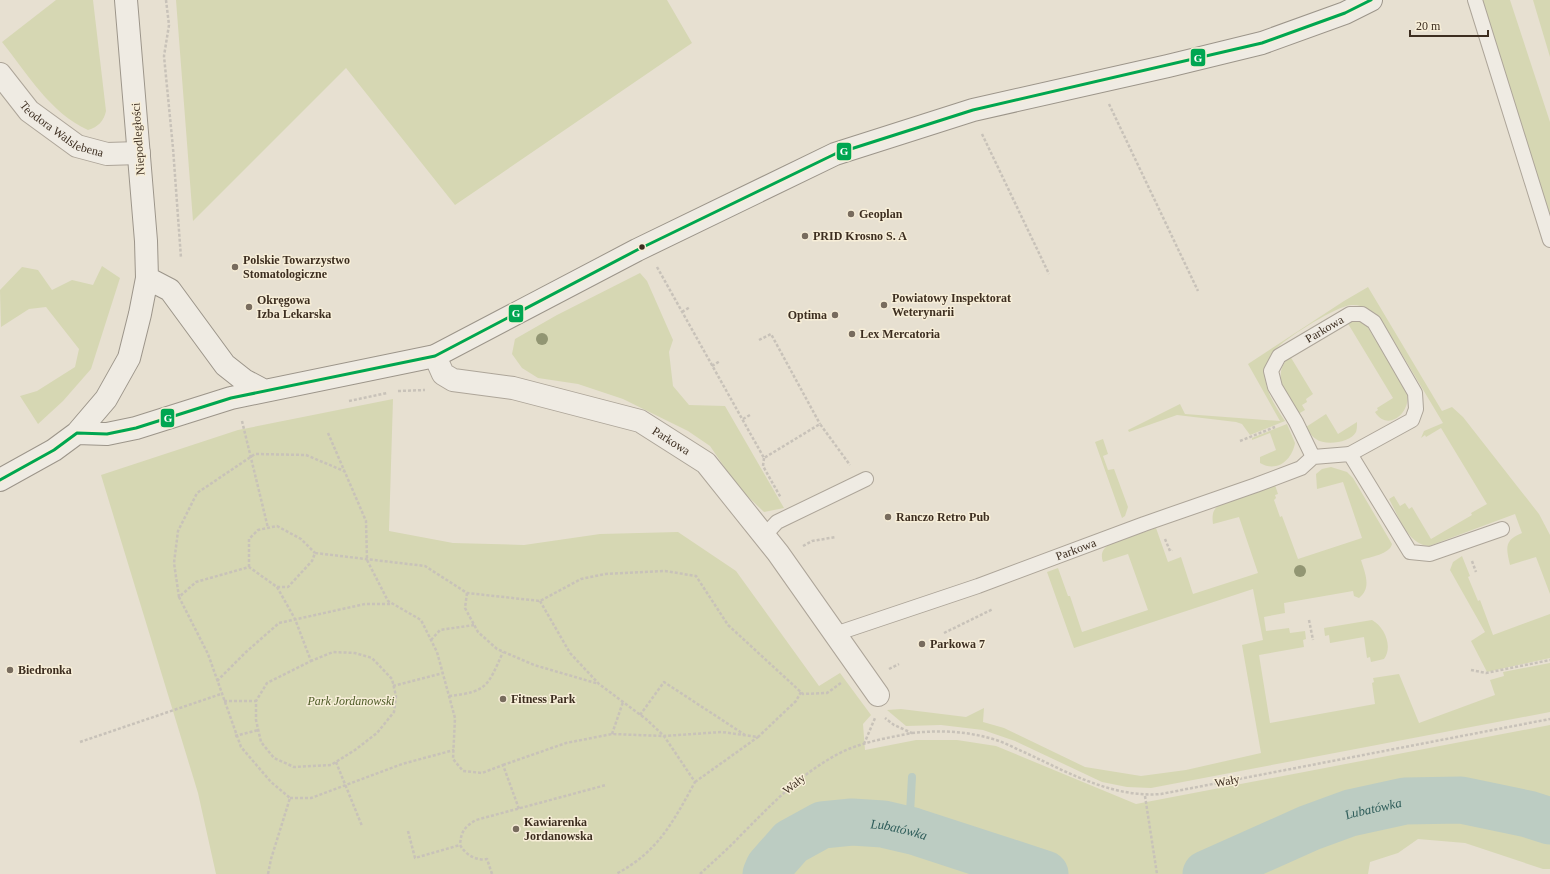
<svg xmlns="http://www.w3.org/2000/svg" width="1550" height="874" font-family="'Times New Roman',serif">
<rect width="100%" height="100%" fill="#e7e0d1"/>
<!-- green -->
<path fill="#d6d7b3" d="M56,0H93L106,111C104,121 98,127 88,130C50,113 27,73 2,42Z
M176,0H667L692,43L455,205L346,68L193,221Z
M1480,0H1510L1550,122V215Z
M1533,0H1550V57Z
M102,266L120,278L91,369L63,401L38,424L20,396L37,391L75,367L79,349L46,307L29,309L1,327L0,290L22,267L38,270L52,290L72,280L93,285Z
M640,273L647,281L673,340L669,352L673,386L689,405L725,406L784,508L764,512L738,487L710,446L688,431L623,399L578,384L538,378L522,368L512,354L515,339L557,315Z
M1368,287L1442,411L1452,407L1463,417L1539,514L1550,535V594L1536,557L1510,565C1506,548 1504,540 1522,533L1515,514L1429,546C1408,545 1398,515 1389,499L1394,496L1400,506L1405,503L1409,509L1412,507L1431,539L1472,515L1471,513L1487,504L1441,428L1426,437L1425,435L1421,438L1424,431L1443,423L1379,316C1371,310 1362,304 1351,305C1337,306 1289,336 1278,347C1272,353 1267,360 1266,368C1262,387 1275,406 1285,421L1250,435L1242,424L1236,422L1177,415L1129,432L1128,430L1180,404L1185,414L1280,421L1248,364L1344,301Z
M1349,320L1358,321L1367,326L1407,392C1412,412 1388,433 1375,412L1378,410L1377,408L1393,398L1347,322Z
M1290,356L1313,394L1306,399L1307,402L1302,405L1305,410L1298,414C1287,396 1270,375 1290,356Z
M393,399L389,531L453,543L524,545L600,534L678,532L736,571L819,686L840,673L871,715L863,724L865,750L916,740H957L996,746L1136,804L1550,725V869H1543L1465,843L1418,839L1398,853L1370,862L1368,874H216L198,793L101,475L238,430Z
M1326,414L1338,434L1357,422C1357,426 1357,429 1356,432C1350,443 1325,446 1316,439C1311,436 1309,431 1306,427Z
M1287,424L1295,443C1292,460 1277,473 1260,463V457L1276,450L1270,433L1252,440V438Z
M1103,439L1108,454L1103,456L1108,470L1114,469L1128,507L1125,516L1122,518L1095,442Z
M1331,467L1347,472L1353,478L1392,544C1390,554 1370,557 1361,560C1365,573 1372,588 1359,598L1354,596L1353,591L1284,603L1285,613L1264,617L1266,631L1289,628L1290,633L1305,631L1306,639L1303,640L1304,647L1259,655L1270,723L1375,704L1372,683L1374,682L1373,678L1399,674L1419,723L1495,695L1490,680L1504,676L1503,672L1550,663V712L1151,788L1127,787L1102,782L1015,741L983,730L941,725L906,726L887,710L901,709L966,717L984,708L983,722L1004,728L1085,767L1141,776L1186,770L1261,753L1242,645L1263,640L1253,589L1074,648L1047,572L1058,568L1068,596H1070L1082,632L1148,610L1128,554L1103,562C1100,554 1103,548 1110,544L1156,528L1168,562L1181,557L1193,594L1258,573L1239,517L1213,524C1212,516 1212,509 1220,505L1275,485L1278,494L1275,495L1276,498L1274,500L1280,517L1282,516L1298,559L1362,538L1343,482L1317,489L1316,474L1322,469Z
M1462,556L1470,576L1468,577L1478,601L1480,600L1493,635L1550,614V658L1487,672L1471,641L1485,632L1450,570L1453,562Z
M1372,620C1385,627 1393,647 1384,659L1371,662L1370,657L1367,658L1364,637L1330,643L1329,635L1325,636L1324,628Z"/>
<g fill="none" stroke-linecap="round" stroke-linejoin="round">
<!-- stream -->
<path stroke="#bcccc2" stroke-width="8" d="M903,829L910,813L912,777"/>
<!-- river -->
<g stroke="#bcccc2" stroke-width="47">
<path id="s1" d="M766,874L769,867L791,842L822,825L852,822L883,824L913,831L1045,874"/>
<path id="s2" d="M1206,874L1309,828L1350,813L1405,801L1461,800L1528,814L1550,821"/>
</g>
<!-- lane casing -->
<g stroke="#ada599" stroke-width="16">
<g id="lane">
<path d="M1475,0L1550,240"/>
<path id="s3" d="M1313,457L1296,422L1275,387L1271,371L1279,356L1350,314H1362L1374,322L1415,393L1416,409L1412,420L1350,454"/>
<path d="M764,536L777,522L866,479"/>
<path id="s4" d="M841,632L978,586L1144,524L1256,485L1301,468L1313,457L1350,454L1410,552L1430,554L1502,529"/>
</g>
</g>
<!-- street casing -->
<g stroke="#ada599" stroke-width="24">
<g id="street">
<path id="s5" d="M0,74L29,111L77,146L107,154L139,153"/>
<path id="s6" d="M435,356L443,374L453,380L513,388L640,421L706,463L778,553L878,695"/>
</g>
</g>
<!-- secondary casing -->
<g stroke="#9c958a" stroke-width="24">
<path id="secondary" d="M147,278L170,290L225,365L244,380L263,390
M77,433L107,434L136,428L231,398L435,356L637,250L835,154L973,110L1168,66L1262,43L1345,13L1371,0
M0,480L54,450L77,433L106,399L129,358L140,314L147,278L146,241L126,0"/>
</g>
<!-- path -->
<path stroke="#c8c2b9" stroke-width="2.5" stroke-dasharray="3 2" stroke-linecap="butt" d="M166,0L169,25L164,56L173,148L181,258
M1109,104L1198,291
M982,134L1049,274
M657,267L764,458L820,424L850,465
M682,312L690,307
M759,340L771,334L820,424
M712,366L720,361
M398,391L425,390
M349,401L387,393
M743,419L750,415
M242,421L268,528
M328,433L366,521L367,560L388,601L421,620L437,652L455,718L453,759L463,771L482,773L503,765L519,809
M1240,441L1275,427
M764,458L763,466L781,498
M1165,539L1170,551L1172,550
M803,546L812,541L836,537
M1472,561L1476,572
M249,567V539L258,530L277,526L301,539L315,553
M277,587L295,619L311,661L267,683L256,701V720L261,742L274,758L294,767L331,765L355,750L377,733L394,712L396,696L392,679L372,658L355,653L333,652L311,661
M467,593L465,608L478,632L497,649L534,665L599,684
M179,597L174,563L178,531L197,493L255,454L306,455L344,471
M540,601L570,653L599,684L646,719L664,736L722,732L758,737L796,701L801,692
M1309,620L1313,640
M944,633L993,609
M431,640L440,630L474,625
M889,669L899,664
M1471,670L1486,673L1550,660
M217,681L246,652L279,623L365,604H391
M393,686L443,673
M449,696C488,692 488,685 503,652
M224,701H256
M640,715L664,682L745,735
M912,733C940,730 968,731 996,740C1006,743 1016,749 1026,753C1069,773 1113,798 1161,794L1550,719
M612,734L623,702
M235,736L258,730
M80,742L221,694
M864,744L875,718
M336,762L362,826
M503,765L566,743L612,734L664,736L695,782C673,822 658,852 616,874
M695,782L758,737
M1145,796L1157,874
M290,798H311L402,764L454,750
M408,831L415,858L460,845
M268,874L271,859L290,798L271,782L241,747L208,654L179,597L196,582L249,567L277,587H288L312,561L315,553L425,566L467,593L540,601L581,579L605,574L665,571L696,576L728,625L803,694L827,693L841,683
M492,874L487,859C476,861 466,855 460,845C461,832 464,827 476,820L606,785
M700,874C714,861 729,848 742,834C773,803 799,775 838,754C861,742 887,738 912,733L894,725L885,718"/>
<!-- lane -->
<use href="#lane" stroke="#efebe3" stroke-width="14"/>
<!-- street -->
<use href="#street" stroke="#efebe3" stroke-width="22"/>
<!-- secondary -->
<use href="#secondary" stroke="#efebe3" stroke-width="22"/>
<!-- bus-1 casing -->
<g stroke="#f7eed8" stroke-width="6">
<path id="bus-1" d="M0,480L54,450L77,433L107,434L136,428L231,398L435,356L637,250L835,154L973,110L1262,43L1345,13L1371,0"/>
</g>
<!-- bus-1 -->
<use href="#bus-1" stroke="#00a651" stroke-width="3"/>
</g>
<!-- trees -->
<g fill="#929673">
<circle cx="542" cy="339" r="6"/>
<circle cx="1300" cy="571" r="6"/>
</g>
<!-- markers -->
<g fill="#786c5e" stroke="#f7eed8" stroke-width="1.5">
<circle cx="851" cy="214" r="4"/>
<circle cx="805" cy="236" r="4"/>
<circle cx="235" cy="267" r="4"/>
<circle cx="884" cy="305" r="4"/>
<circle cx="249" cy="307" r="4"/>
<circle cx="835" cy="315" r="4"/>
<circle cx="852" cy="334" r="4"/>
<circle cx="888" cy="517" r="4"/>
<circle cx="922" cy="644" r="4"/>
<circle cx="10" cy="670" r="4"/>
<circle cx="503" cy="699" r="4"/>
<circle cx="516" cy="829" r="4"/>
</g>
<circle fill="#3d2e20" stroke="#f7eed8" stroke-width="1.5" cx="642" cy="247" r="3.5"/>
<g text-anchor="middle" dominant-baseline="central" stroke-width="3" stroke-linejoin="round" paint-order="stroke">
<!-- street labels -->
<g font-size="12" fill="#3d2e20" stroke="#f7eed8">
<text stroke="none"><textPath href="#s5" startOffset="85">Teodora Walslebena</textPath></text>
<text transform="translate(138 139) rotate(-94)">Niepodległości</text>
<text stroke="none"><textPath href="#s3" startOffset="166">Parkowa</textPath></text>
<text stroke="none"><textPath href="#s6" startOffset="260">Parkowa</textPath></text>
<text stroke="none"><textPath href="#s4" startOffset="249">Parkowa</textPath></text>
<text transform="translate(1227 781) rotate(-11)">Wały</text>
<text transform="translate(794 784) rotate(-39)">Wały</text>
</g>
<!-- poi labels -->
<g font-size="12" font-weight="bold" fill="#3d2e20" stroke="#f7eed8" text-anchor="start">
<text x="859" y="214">Geoplan</text>
<text x="813" y="236">PRID Krosno S. A</text>
<text x="243" y="260">Polskie Towarzystwo<tspan x="243" dy="14">Stomatologiczne</tspan></text>
<text x="892" y="298">Powiatowy Inspektorat<tspan x="892" dy="14">Weterynarii</tspan></text>
<text x="257" y="300">Okręgowa<tspan x="257" dy="14">Izba Lekarska</tspan></text>
<text x="827" y="315" text-anchor="end">Optima</text>
<text x="860" y="334">Lex Mercatoria</text>
<text x="896" y="517">Ranczo Retro Pub</text>
<text x="930" y="644">Parkowa 7</text>
<text x="18" y="670">Biedronka</text>
<text x="511" y="699">Fitness Park</text>
<text x="524" y="822">Kawiarenka<tspan x="524" dy="14">Jordanowska</tspan></text>
</g>
<!-- park labels -->
<g font-size="12" font-style="italic" fill="#4d5a26" stroke="#f7eed8">
<text x="351" y="701">Park Jordanowski</text>
</g>
<!-- water labels -->
<g font-size="13" font-style="italic" fill="#2f5d5a" stroke="#f7eed8">
<text stroke="none"><textPath href="#s2" startOffset="180">Lubatówka</textPath></text>
<text stroke="none"><textPath href="#s1" startOffset="154">Lubatówka</textPath></text>
</g>
</g>
<g stroke="#f7eed8" stroke-width="1.5">
<rect x="1190" y="48" width="16" height="19" rx="4" fill="#00a651"/>
<rect x="836" y="142" width="16" height="19" rx="4" fill="#00a651"/>
<rect x="508" y="304" width="16" height="19" rx="4" fill="#00a651"/>
<rect x="160" y="408" width="15" height="20" rx="4" fill="#00a651"/>
</g>
<g font-size="11" text-anchor="middle" font-weight="bold" fill="#fff">
<text x="1198" y="62">G</text>
<text x="844" y="155">G</text>
<text x="516" y="317">G</text>
<text x="168" y="422">G</text>
</g>
<!-- scale -->
<path d="M1410 30v6h78v-6" fill="none" stroke="#3d2e20" stroke-width="2"/>
<text x="1416" y="30" font-size="12" fill="#3d2e20" stroke="#f7eed8" stroke-width="3" paint-order="stroke">20 m</text>
</svg>
